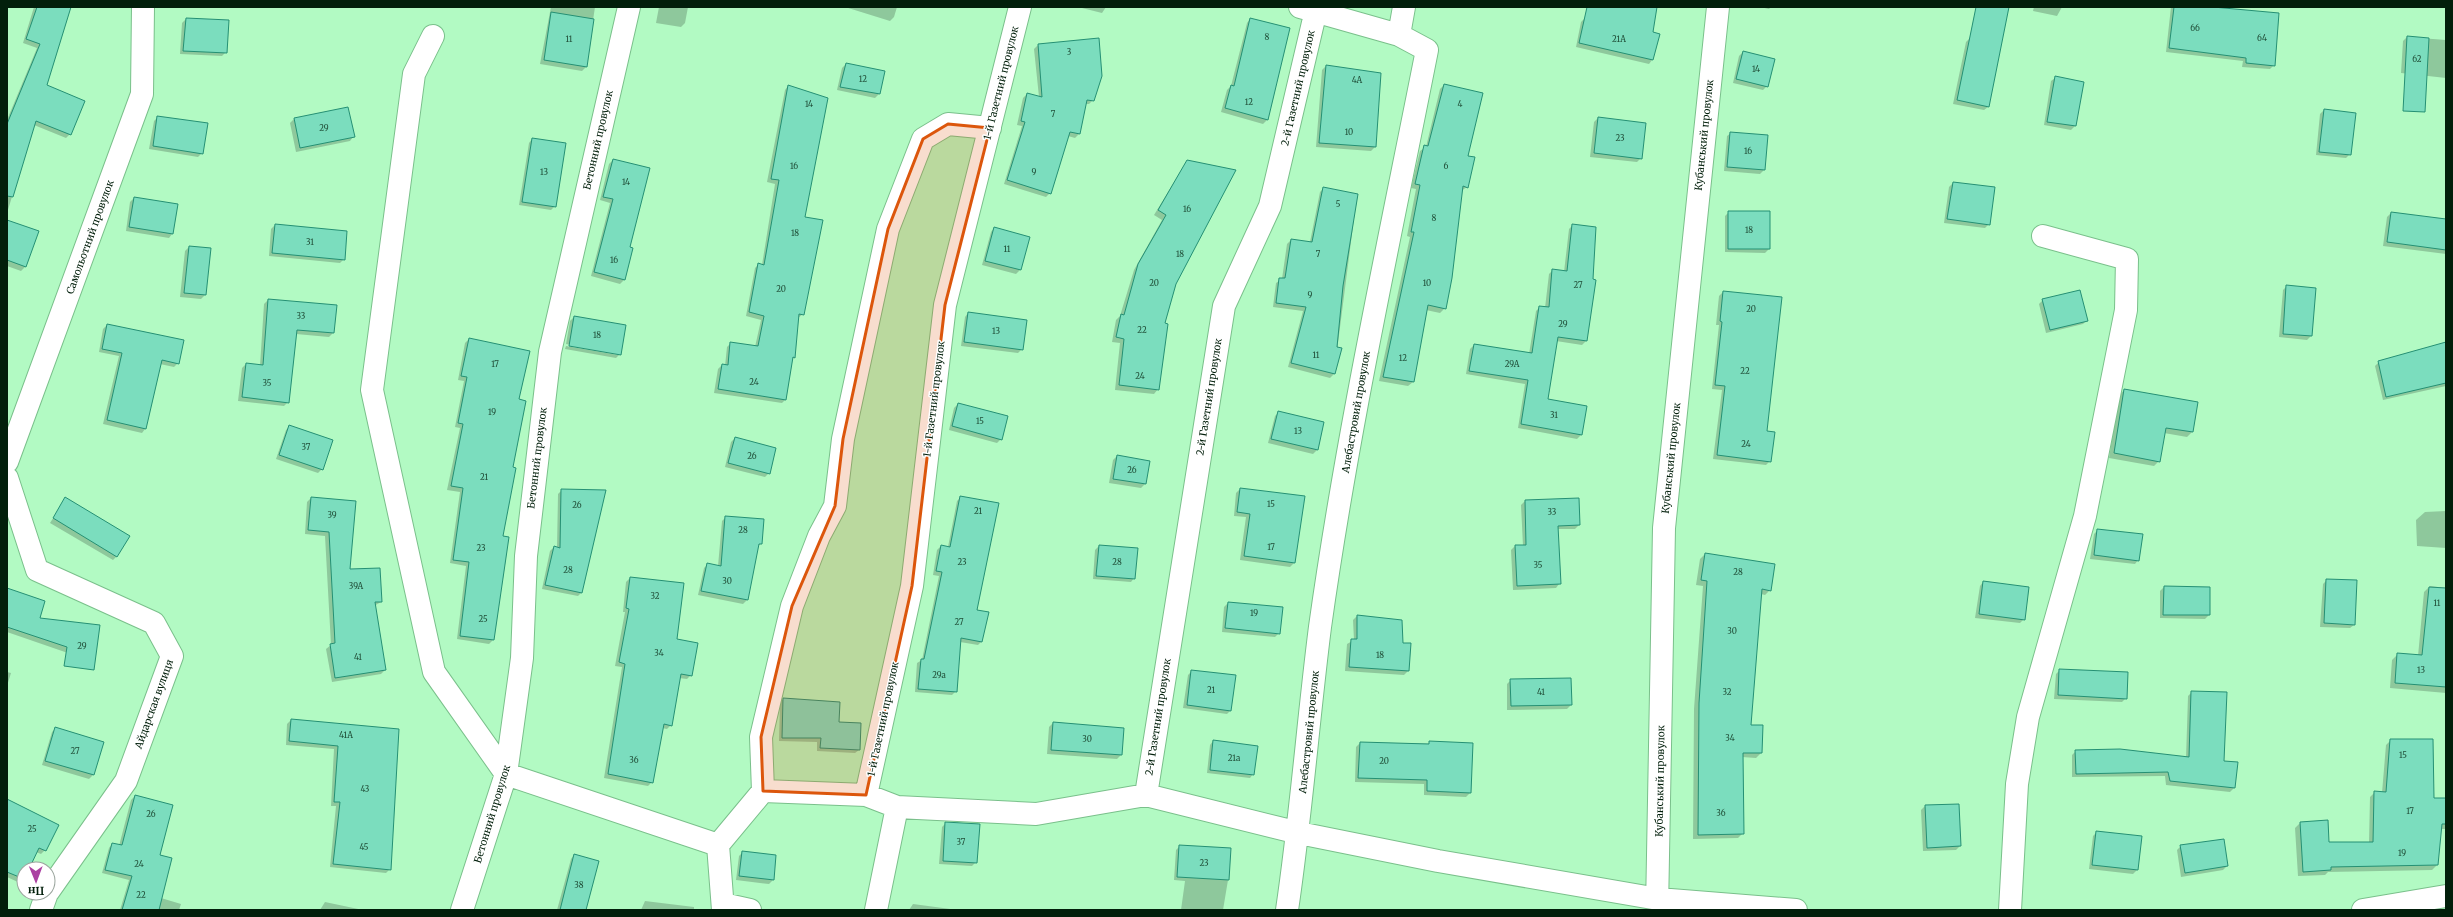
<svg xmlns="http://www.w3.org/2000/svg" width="2453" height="917" font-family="Merriweather,serif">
<rect width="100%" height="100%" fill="#b2fac3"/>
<!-- shadow -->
<path fill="#0003" d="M34,7H70L46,85L70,134L66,138L34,125L7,213V120L37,48L23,43Z
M551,7H595L586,67L582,71L540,64Z
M659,7H688L685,23L681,27L656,23Z
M845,7H897L894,17L890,21Z
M1078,7H1106L1102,13Z
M1588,7H1656L1652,33L1658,35L1652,60L1649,64L1576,47L1581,22L1585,18Z
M1760,7H1771L1769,9Z
M2034,7H2062L2057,16L2033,11Z
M2171,7H2210L2274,65L2270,69L2242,67L2243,61L2166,52Z
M186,19L226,52L222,56L180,54L182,23Z
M1250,19L1267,120L1263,124L1221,112L1227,90L1231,86L1247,23Z
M2407,37L2446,40V78L2401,73L2403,41Z
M1970,38L1988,107L1984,110L1953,104L1966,42Z
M1038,45L1093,100L1089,104H1085L1079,134L1075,138L1068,136L1050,193L1046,197L1004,184L1022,126L1017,125L1023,98L1027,94L1039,97L1034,49Z
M1743,52L1767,86L1763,90L1733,83L1739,56Z
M846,64L884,72L879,94L875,98L837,90L842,68Z
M1326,66L1375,147L1371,151L1316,147L1322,70Z
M2055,78L2083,83L2075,126L2071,130L2044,125L2051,81Z
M1444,85L1466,156L1467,187L1461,191L1445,308L1440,313L1426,310L1413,382L1408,386L1379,381L1410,237L1407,236L1416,189L1411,188L1420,151L1426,147L1440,89Z
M788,86L804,218L803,314L798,318L794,357L792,360L786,399L782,403L714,393L718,369L722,365L725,366L727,347L731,343L755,347L761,320L746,316L755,268L759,264L762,265L775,184L767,182L785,90Z
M347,108L353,137L350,141L296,152L290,123L294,119Z
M2324,110L2350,154L2346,158L2316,155L2320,114Z
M158,117L202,153L198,157L149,149L154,121Z
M1598,118L1641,158L1637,162L1590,157L1594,122Z
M1731,133L1764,170L1760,174L1724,171L1727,136Z
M532,139L555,206L551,210L519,205L529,143Z
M613,160L629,247L624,280L620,284L591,276L610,203L600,200L609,164Z
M1187,161L1175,283L1163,324L1158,389L1154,394L1115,390L1120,343L1112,342L1116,320L1120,316L1134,270L1162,220L1154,215Z
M1953,183L1989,224L1985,228L1944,223L1949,187Z
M1324,188L1357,195L1334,374L1330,378L1288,367L1303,311L1273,307L1276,283L1282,279L1287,244L1291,240L1310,242L1320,192Z
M134,198L172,234L169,238L126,231L130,202Z
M1729,212L1769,249L1765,253L1725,252V216Z
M2391,213L2446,220V254L2383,246L2387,217Z
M7,221L38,232L25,267L21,271L7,266Z
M275,225L344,259L340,263L269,256L271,229Z
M1573,225L1586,341L1582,345L1556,341L1546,400L1581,435L1577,439L1518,428L1525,384L1466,374L1470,349L1474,345L1529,354L1536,311L1540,307L1545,308L1549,274L1553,270L1564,272L1569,229Z
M994,228L1029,237L1020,270L1016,274L982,265L991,232Z
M189,247L210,249L205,295L201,299L180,297L185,251Z
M2287,286L2311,336L2307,340L2279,337L2283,290Z
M1723,292L1766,432L1770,461L1766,465L1713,459L1722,390L1712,389L1719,325H1716L1719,296Z
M268,300L333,333L329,337L296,334L288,402L284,406L238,401L242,368L246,364L260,366L264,304Z
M2043,300L2087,320L2083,324L2046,333L2039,304Z
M968,313L1022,349L1018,353L961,346L965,317Z
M574,317L620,354L616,358L565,349L566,346L618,355V353L566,344L570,321Z
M107,325L178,363L174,367L160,364L145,429L142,433L103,424L119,356L99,352L103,329Z
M469,339L518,400L512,468L502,537L493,640L489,644L457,639L466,566L450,563L460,492L447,490L460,428L455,427L464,381L458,380L465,343Z
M2446,354V386L2383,400L2375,366L2379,362Z
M2124,390L2192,432L2187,437L2164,433L2159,461L2154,466L2109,458L2119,396Z
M958,404L1001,439L997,443L949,430L954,408Z
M1279,412L1323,423L1317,450L1313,454L1268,443L1275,416Z
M290,426L322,469L318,473L276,459L286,430Z
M735,438L769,473L765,477L725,467L731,442Z
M1117,456L1145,484L1141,488L1109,483L1113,460Z
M1240,489L1294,563L1290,567L1240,560L1246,517L1234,516L1236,493Z
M562,490L582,592L578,596L542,589L550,551L554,547L557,548L558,494Z
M961,497L982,641L978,645L960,642L956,691L952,695L915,692L917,663L922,660L939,576L933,575L937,550L941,546L948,547L957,501Z
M66,498L117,556L113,560L50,523Z
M311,498L355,502L349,570L381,602L374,606L385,670L381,674L332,682L326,649L331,645L325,536L305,534L307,502Z
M1525,501L1579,525L1575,529H1557L1559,584L1556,588L1513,590L1511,550L1515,546H1523L1521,505Z
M2446,511V548L2417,546L2416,520L2425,512Z
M726,517L761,543L757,547L747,600L743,604L698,595L704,568L708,564L718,566L722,521Z
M2098,530L2138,560L2135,564L2090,559L2094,534Z
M1099,546L1134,578L1131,582L1093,579L1095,550Z
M1705,554L1770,590L1765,595L1761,594L1750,726L1761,753L1756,758L1742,757L1743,833L1738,838L1693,839L1694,709L1703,586L1696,585L1700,559Z
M630,578L676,640L691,675L687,679L679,678L671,725L667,729L662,728L652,782L648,786L604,778L622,667L615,666L625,612H623L626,582Z
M2327,580L2354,625L2350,628L2320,627L2323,584Z
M1983,582L2024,619L2020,623L1975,618L1980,586Z
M2430,586L2446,588V693L2390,688L2392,660L2398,654L2418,656L2424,592Z
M2164,587L2209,615L2205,619L2160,618V591Z
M7,589L38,618L91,661L7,632Z
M1228,603L1279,633L1275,637L1222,632L1224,607Z
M1357,616L1402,644H1410L1408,671L1404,675L1345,671L1347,644L1354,640L1353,620Z
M2060,670L2126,698L2122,702L2054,699L2056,674Z
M1192,671L1231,710L1227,714L1183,708L1188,675Z
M7,672L11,673L7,686Z
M1511,680L1571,705L1567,709L1507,710V684Z
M2192,692L2223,762L2237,763L2234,788L2230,792L2166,785L2165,776L2072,777V755L2076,751L2186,758L2188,696Z
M783,699L838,723L859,750L855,753L817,751V742L779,741L780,703Z
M291,720L398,730L390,869L386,873L330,867L336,806H331L334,749L286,745L287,724Z
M1053,723L1123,729L1121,755L1117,759L1047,754L1049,727Z
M56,728L103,742L93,775L89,779L42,765L52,732Z
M2391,740L2433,799H2446V829H2440L2437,865L2432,870L2328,872L2325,875L2298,876L2295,828L2300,823L2328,843H2369L2370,797L2375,792L2382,793L2386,745Z
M1213,741L1253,774L1250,778L1207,773L1210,745Z
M1360,743L1472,744L1470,793L1466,797L1424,795V784L1355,782L1356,747Z
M135,796L159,856L161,898L181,904L179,910H120L129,880L102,873L109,848L112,844L119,846L131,800Z
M7,801L45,850L41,854L36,852L28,869H24V879L20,883L7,877Z
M1925,806L1960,846L1956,850L1923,851L1921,810Z
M946,823L976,862L972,866L939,864L942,827Z
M2097,832L2140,837L2137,870L2133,874L2089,869L2093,836Z
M1180,846L1228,880L1223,910H1181L1185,881L1174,880L1176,850Z
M2181,846L2227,866L2223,870L2181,877L2177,850Z
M743,852L773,880L769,884L736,880L739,856Z
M574,855L585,910H557L571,859Z
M645,901L694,907V910H641Z
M325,902L363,910H320Z
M913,904L958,910H909Z"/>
<!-- building -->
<path fill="#7bddbe" stroke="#259074" d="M37,7H71L47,85L85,101L71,135L36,121L13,197L7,196V124L40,44L26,39Z
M1587,7H1657L1653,32L1660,34L1653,60L1579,43Z
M1976,7H2009L1989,107L1957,100Z
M2174,7H2213L2279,13L2275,66L2246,63V58L2169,48Z
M551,12L594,19L587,67L544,60Z
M186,18L229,20L227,53L183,51Z
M1250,18L1290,28L1268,120L1225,108L1231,85L1234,86Z
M2407,36L2429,38L2425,112L2403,111Z
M1099,38L1102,76L1094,101L1087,100L1080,134L1070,132L1051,194L1007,180L1025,122L1021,121L1027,93L1042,97L1038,44Z
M1743,51L1775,59L1768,87L1736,79Z
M846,63L885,71L880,94L840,87Z
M1326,65L1381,73L1376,147L1319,143Z
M2055,76L2084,82L2076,126L2047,122Z
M1444,84L1483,93L1468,156L1475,157L1468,188L1463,186L1452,278L1446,309L1428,305L1414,382L1383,377L1414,232H1411L1420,185L1415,184L1424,145L1428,146Z
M788,85L828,98L805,217L823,220L804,315L799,314L795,358L793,357L786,400L718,389L722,364L728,365L730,342L758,346L764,316L749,312L758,263L764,265L779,180L771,179Z
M348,107L355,137L300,148L294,118Z
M2324,109L2356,113L2351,155L2319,152Z
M157,116L208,123L203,154L153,146Z
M1598,117L1646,123L1642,159L1594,153Z
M1730,132L1768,135L1765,170L1727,167Z
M532,138L566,143L556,207L522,202Z
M613,159L650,168L630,247L633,248L625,280L594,272L613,199L603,197Z
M1187,160L1236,170L1176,284L1165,323L1168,324L1159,390L1119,385L1124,339L1116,337L1121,314L1124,315L1138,264L1166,215L1158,210Z
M1953,182L1995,187L1990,225L1947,219Z
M1323,187L1358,194L1343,286L1337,347L1342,348L1335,374L1291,363L1306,307L1276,303L1279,278H1285L1291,239L1312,242Z
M134,197L178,204L173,234L129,227Z
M1728,211H1770V249H1728Z
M2391,212L2446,219V250L2387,242Z
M7,220L39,231L26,267L7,260Z
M275,224L347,231L345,260L272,253Z
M1572,224L1596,227L1593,279L1596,280L1587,341L1558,337L1548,399L1587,406L1582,435L1521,424L1528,380L1469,371L1474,344L1532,353L1539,306L1549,307L1552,269L1567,271Z
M994,227L1030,237L1021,270L985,261Z
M189,246L211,248L206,295L184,293Z
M2286,285L2316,288L2312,336L2283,334Z
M2080,290L2088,321L2050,330L2042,299Z
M1723,291L1782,297L1767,431L1775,432L1771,462L1717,455L1725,386L1715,385L1722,322L1720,321Z
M268,299L337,305L334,333L297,330L289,403L242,397L246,363L263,365Z
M968,312L1027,320L1023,350L964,342Z
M574,316L626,325L621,355L569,346Z
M107,324L184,340L179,364L162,360L146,429L107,420L122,353L102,349Z
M469,338L530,351L519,399L526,401L513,467L516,468L503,536L509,537L494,640L460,636L469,562L453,560L463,488L451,486L463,424L458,423L467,377L461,376Z
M2446,342V383L2386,397L2378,361Z
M2124,389L2198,402L2193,432L2166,428L2160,462L2114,453Z
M958,403L1008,416L1002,440L952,426Z
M1278,411L1324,422L1318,450L1271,439Z
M289,425L333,440L323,470L279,455Z
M735,437L776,448L770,474L728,463Z
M1117,455L1150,461L1146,484L1113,479Z
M1240,488L1305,496L1295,563L1244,556L1250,514L1237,512Z
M561,489L606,490L582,593L545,585L554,546L560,548Z
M960,496L999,503L977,610L989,612L982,642L961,638L957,692L918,689L921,659H924L942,572L936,571L941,545L950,547Z
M65,497L130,536L117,557L53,518Z
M311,497L356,501L350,569L380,568L382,602H375L386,670L335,678L330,644L335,643L329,532L308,530Z
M1579,498L1580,525L1558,526L1561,584L1517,586L1515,545H1526L1525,500Z
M725,516L764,519L762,544H759L748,600L701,591L707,563L721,566Z
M2097,529L2143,534L2139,561L2094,555Z
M1099,545L1138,548L1135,579L1096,576Z
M1705,553L1775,564L1771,591L1762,589L1751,725H1763L1762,753H1743L1744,834L1698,835L1699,703L1707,581L1701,580Z
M630,577L684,583L677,639L698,643L692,676L681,674L672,726L664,724L653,783L608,774L625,664L619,662L629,609L626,608Z
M2326,579L2357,580L2355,625L2324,623Z
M1983,581L2029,587L2025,620L1979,614Z
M2164,586L2210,587V615H2163Z
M2429,587L2446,588V687L2395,683L2397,653L2422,655Z
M7,588L45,601L40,618L100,625L94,670L64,666L67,647L7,627Z
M1228,602L1283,607L1280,634L1225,628Z
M1357,615L1402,620L1403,643H1411L1409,671L1349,667L1351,639H1357Z
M2059,669L2128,672L2127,699L2058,695Z
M1191,670L1236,675L1231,711L1187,705Z
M1571,678L1572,705L1511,706L1510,679Z
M2191,691L2227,692L2224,761L2238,762L2235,788L2170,781L2168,772L2076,774L2075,750L2120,749L2189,757Z
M783,698L840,702L839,722L861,723L860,750L820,748L821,738H782Z
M291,719L399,729L391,870L333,864L340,802H334L338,746L289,741Z
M1053,722L1124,728L1122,755L1051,750Z
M55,727L104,742L94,775L45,761Z
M2390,739H2433L2434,798H2446V824H2442L2438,865L2331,867V870L2303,872L2300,822L2328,820L2329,842H2373L2374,791L2386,792Z
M1213,740L1258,746L1254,775L1210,770Z
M1429,741L1473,743L1471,793L1427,791V780L1358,778L1360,742L1429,744Z
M135,795L173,805L160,855L172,858L159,910H122L132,876L105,870L112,843L122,845Z
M7,799L59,825L46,851L39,848L29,869H24V879L7,872Z
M1959,804L1961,846L1927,848L1925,805Z
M945,822L980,824L977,863L943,861Z
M2096,831L2142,836L2138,870L2092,865Z
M2224,839L2228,866L2185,873L2180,845Z
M1179,845L1231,848L1229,880L1177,877Z
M742,851L776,855L774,880L739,876Z
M574,854L599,861L586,910H560Z"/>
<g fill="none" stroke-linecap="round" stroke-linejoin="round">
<!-- street casing -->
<g stroke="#7ac08b" stroke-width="24">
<path id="street" d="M1399,35L1404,7
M433,36L414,74L372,390L434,672L506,774L718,845L763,791L866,795L897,807L1036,814L1146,795L1299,833L1438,861L1658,899L1796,910
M7,462L142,94L143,7
M7,478L37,570L154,623L172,656L126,781L48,892
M763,791L761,737L792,606L819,536L835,506L843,439L888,229L923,139L948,124L990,128
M866,795L912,586L945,305L1020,7
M1146,795L1224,306L1270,206L1316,10
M718,845L723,910
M723,904L750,910
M41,910L47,893
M462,910L506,774L522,658L526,556L550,352L629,7
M876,910L897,807
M1287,910C1301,816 1308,721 1320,627C1347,434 1389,242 1427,50L1399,35L1300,7
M1657,910L1664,528L1718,7
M2010,910L2017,784L2028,717L2085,516L2126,310L2127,259L2043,236
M2363,910L2446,896"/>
</g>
<!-- street -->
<use href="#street" stroke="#fff" stroke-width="22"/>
</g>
<!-- marked area -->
<path fill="#dc560c" fill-opacity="0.2" stroke="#dc560c" stroke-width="3" stroke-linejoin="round" d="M948,124L990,128L945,305L912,586L866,795L763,791L761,737L792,606L835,506L843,439L888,229L923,139Z"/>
<g text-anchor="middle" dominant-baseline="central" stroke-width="3" stroke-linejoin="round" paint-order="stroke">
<!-- number labels -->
<g font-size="8" fill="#204e38">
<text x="2195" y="28">66</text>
<text x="1267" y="37">8</text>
<text x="2262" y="38">64</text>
<text x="569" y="39">11</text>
<text x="1619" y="39">21А</text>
<text x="1069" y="52">3</text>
<text x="2417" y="59">62</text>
<text x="1756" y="69">14</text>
<text x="863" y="79">12</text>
<text x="1357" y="80">4А</text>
<text x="1249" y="102">12</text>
<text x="809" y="104">14</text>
<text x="1460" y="104">4</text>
<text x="1053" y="114">7</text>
<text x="324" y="128">29</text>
<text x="1349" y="132">10</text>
<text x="1620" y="138">23</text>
<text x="1748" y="151">16</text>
<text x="794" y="166">16</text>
<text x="1446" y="166">6</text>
<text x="544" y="172">13</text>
<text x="1034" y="172">9</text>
<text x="626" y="182">14</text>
<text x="1338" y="204">5</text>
<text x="1187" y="209">16</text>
<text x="1434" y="218">8</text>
<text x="1749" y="230">18</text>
<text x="795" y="233">18</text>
<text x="310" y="242">31</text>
<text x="1007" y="249">11</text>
<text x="1180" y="254">18</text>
<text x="1318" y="254">7</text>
<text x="614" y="260">16</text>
<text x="1154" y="283">20</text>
<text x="1427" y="283">10</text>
<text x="1578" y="285">27</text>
<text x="781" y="289">20</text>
<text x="1310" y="295">9</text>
<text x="1751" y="309">20</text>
<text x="301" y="316">33</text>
<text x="1563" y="324">29</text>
<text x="1142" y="330">22</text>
<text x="996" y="331">13</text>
<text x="597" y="335">18</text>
<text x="1316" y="355">11</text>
<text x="1403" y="358">12</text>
<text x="495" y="364">17</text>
<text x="1512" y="364">29А</text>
<text x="1745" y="371">22</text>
<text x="1140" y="376">24</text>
<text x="754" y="382">24</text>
<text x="267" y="383">35</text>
<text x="492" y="412">19</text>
<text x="1554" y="415">31</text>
<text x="980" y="421">15</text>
<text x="1298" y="431">13</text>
<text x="1746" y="444">24</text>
<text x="306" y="447">37</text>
<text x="752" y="456">26</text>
<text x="1132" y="470">26</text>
<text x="484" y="477">21</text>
<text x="1271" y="504">15</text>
<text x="577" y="505">26</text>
<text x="978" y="511">21</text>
<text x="1552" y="512">33</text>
<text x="332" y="515">39</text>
<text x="743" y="530">28</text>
<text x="1271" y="547">17</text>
<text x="481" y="548">23</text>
<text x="962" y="562">23</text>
<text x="1117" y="562">28</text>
<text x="1538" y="565">35</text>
<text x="568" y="570">28</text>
<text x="1738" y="572">28</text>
<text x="727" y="581">30</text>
<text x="356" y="586">39А</text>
<text x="655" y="596">32</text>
<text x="2437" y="603">11</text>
<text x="1254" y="613">19</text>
<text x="483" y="619">25</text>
<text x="959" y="622">27</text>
<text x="1732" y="631">30</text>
<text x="82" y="646">29</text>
<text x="659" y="653">34</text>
<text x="1380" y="655">18</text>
<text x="358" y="657">41</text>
<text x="2421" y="670">13</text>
<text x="939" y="675">29а</text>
<text x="1211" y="690">21</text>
<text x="1541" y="692">41</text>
<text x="1727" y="692">32</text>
<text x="346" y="735">41А</text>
<text x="1730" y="738">34</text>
<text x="1087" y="739">30</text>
<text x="75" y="751">27</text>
<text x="2403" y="755">15</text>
<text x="1234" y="758">21а</text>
<text x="634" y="760">36</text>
<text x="1384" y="761">20</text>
<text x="365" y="789">43</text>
<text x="2410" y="811">17</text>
<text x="1721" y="813">36</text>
<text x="151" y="814">26</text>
<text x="32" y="829">25</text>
<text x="961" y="842">37</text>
<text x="364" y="847">45</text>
<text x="2402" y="853">19</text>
<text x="1204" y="863">23</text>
<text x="139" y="864">24</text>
<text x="579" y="885">38</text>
<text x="141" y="895">22</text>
</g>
<!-- street labels -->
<g font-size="10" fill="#021f0b" stroke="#fff">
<text transform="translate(1001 83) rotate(-76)">1-й Газетний провулок</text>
<text transform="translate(1298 88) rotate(-77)">2-й Газетний провулок</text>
<text transform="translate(1704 135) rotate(-84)">Кубанський провулок</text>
<text transform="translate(598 140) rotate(-77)">Бетонний провулок</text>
<text transform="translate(90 237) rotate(-70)">Самольотний провулок</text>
<text transform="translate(1209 397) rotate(-81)">2-й Газетний провулок</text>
<text transform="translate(934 399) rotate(-83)">1-й Газетний провулок</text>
<text transform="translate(1356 412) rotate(-80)">Алебастровий провулок</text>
<text transform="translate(537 458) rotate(-83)">Бетонний провулок</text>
<text transform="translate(1671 458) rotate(-84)">Кубанський провулок</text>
<text transform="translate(154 704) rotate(-70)">Айдарская вулиця</text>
<text transform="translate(1158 717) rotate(-81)">2-й Газетний провулок</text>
<text transform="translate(883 719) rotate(-78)">1-й Газетний провулок</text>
<text transform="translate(1309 732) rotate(-84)">Алебастровий провулок</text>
<text transform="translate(1660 781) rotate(-89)">Кубанський провулок</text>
<text transform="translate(492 814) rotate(-73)">Бетонний провулок</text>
</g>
</g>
<!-- border -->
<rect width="2453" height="917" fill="none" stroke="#021f0b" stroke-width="16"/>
<!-- north arrow -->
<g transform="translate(36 881) rotate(179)"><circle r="19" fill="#ffffff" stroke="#9aa59d"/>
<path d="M0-3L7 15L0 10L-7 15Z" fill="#ab41a2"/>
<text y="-6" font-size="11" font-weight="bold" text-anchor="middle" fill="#021f0b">Пн</text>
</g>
</svg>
